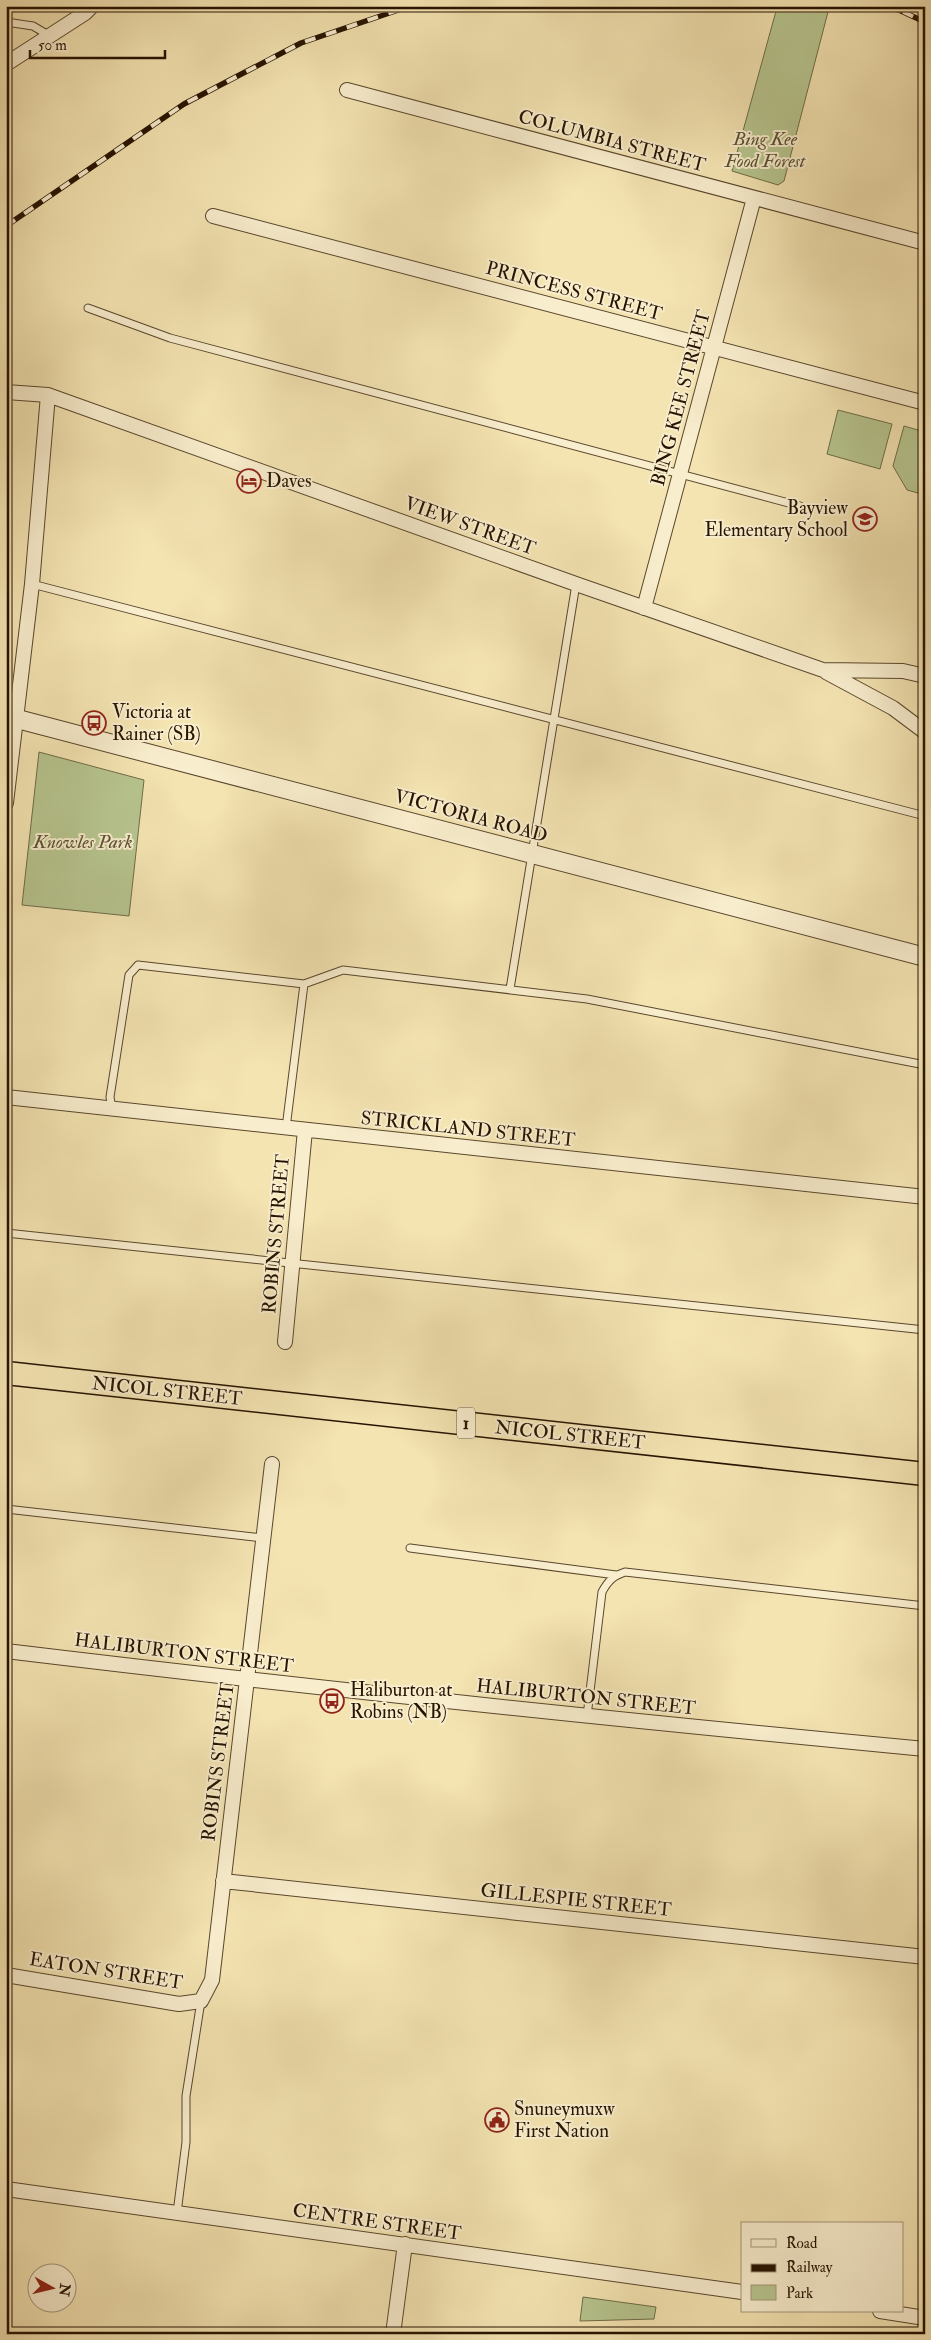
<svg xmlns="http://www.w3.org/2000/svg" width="931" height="2340" font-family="'IM FELL Double Pica',serif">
<rect width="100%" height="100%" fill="#f4e4b2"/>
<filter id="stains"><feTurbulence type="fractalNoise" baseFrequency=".004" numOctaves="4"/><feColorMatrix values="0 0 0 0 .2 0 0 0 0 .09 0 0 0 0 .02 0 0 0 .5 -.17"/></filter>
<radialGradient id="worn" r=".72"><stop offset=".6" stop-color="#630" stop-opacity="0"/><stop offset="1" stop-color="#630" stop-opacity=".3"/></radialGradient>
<!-- green -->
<path fill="#b7c58f" stroke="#6e6c48" d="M782,6L829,8L784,181L778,185L732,171L776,11Z
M838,410L892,424L880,469L827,454Z
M904,426L925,432V495L907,490L893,466Z
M39,752L144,780L129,916L22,905Z
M583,2297L656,2307L654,2319L580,2321Z"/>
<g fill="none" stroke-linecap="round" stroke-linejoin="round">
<!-- service casing -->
<g stroke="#5a472d" stroke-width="9">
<path id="service" d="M6,22L33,26L50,36
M88,308L170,338L800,506
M32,584L925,816
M304,984L343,970L587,999L925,1065
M510,989L576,584
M112,1109L110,1097L129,975L138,965L304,984L286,1128
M6,1233L925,1330
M6,1509L263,1538
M410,1548L616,1575
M587,1716L602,1592C608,1581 613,1576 625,1572L925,1606
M177,2213L186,2142V2096L201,2001"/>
</g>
<!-- minor casing -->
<g stroke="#5a472d" stroke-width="16">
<path id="minor" d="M6,64L85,13L92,6
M347,90L925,243
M213,216L925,403
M6,392L48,395L576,584L823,670L903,671L925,676
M644,608L754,198
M826,672L893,708L925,732
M6,803L32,584L48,395
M6,1097L925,1197
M285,1342L305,1130
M6,1651C312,1688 618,1720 925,1749
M223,1881L925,1957
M6,1975L179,2004L201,2001L212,1980L272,1464
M6,2189L742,2292
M880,2311L925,2318
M393,2334L405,2244"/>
</g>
<!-- tertiary casing -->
<g stroke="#5a472d" stroke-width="20">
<path id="tertiary" d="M6,716L925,957"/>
</g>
<!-- trunk casing -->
<g stroke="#261301" stroke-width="25">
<path id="trunk" d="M6,1373L925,1474"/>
</g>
<!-- service -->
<use href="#service" stroke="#f8edcd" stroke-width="7"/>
<!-- minor -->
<use href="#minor" stroke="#f8edcd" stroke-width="14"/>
<!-- tertiary -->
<use href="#tertiary" stroke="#f8edcd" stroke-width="18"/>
<!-- trunk -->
<use href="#trunk" stroke="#f4e4b2" stroke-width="22"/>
<!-- rail casing -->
<g stroke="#261301" stroke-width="5.5">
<path id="rail" d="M882,6L899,10L925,22
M6,226L184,104L301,43L410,6
M6,2330L38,2334
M255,2334H422"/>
</g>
<!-- rail -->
<use href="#rail" stroke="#f8edcd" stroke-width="4" stroke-dasharray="11" stroke-linecap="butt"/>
</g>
<!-- icons -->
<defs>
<g id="hotel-ring" transform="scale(1.25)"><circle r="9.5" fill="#f8edcd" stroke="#8f2418" stroke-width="1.5"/><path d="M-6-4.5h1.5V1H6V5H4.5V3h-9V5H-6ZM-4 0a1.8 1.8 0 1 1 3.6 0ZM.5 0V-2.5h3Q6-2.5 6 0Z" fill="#8f2418"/></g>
<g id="school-ring" transform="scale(1.25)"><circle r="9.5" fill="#f8edcd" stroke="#8f2418" stroke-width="1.5"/><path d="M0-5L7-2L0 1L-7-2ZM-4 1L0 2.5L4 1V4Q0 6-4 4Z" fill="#8f2418"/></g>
<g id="bus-ring" transform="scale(1.25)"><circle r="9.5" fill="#f8edcd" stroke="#8f2418" stroke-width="1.5"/><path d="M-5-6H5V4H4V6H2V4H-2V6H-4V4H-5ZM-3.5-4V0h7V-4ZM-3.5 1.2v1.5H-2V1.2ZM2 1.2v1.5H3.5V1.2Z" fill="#8f2418"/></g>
<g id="civic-ring" transform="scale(1.25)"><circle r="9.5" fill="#f8edcd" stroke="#8f2418" stroke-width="1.5"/><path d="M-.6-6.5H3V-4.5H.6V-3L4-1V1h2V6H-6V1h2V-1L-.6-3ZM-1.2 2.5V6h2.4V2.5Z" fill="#8f2418"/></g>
</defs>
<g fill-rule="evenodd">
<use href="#hotel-ring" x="249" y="481"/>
<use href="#school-ring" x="865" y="519"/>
<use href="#bus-ring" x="94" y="723"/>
<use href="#bus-ring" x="332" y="1701"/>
<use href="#civic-ring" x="497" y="2120"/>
</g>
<g text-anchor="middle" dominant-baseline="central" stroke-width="4" stroke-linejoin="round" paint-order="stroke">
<!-- shield labels -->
<rect fill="#f8edcd" stroke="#65543e" stroke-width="1" x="457" y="1407.5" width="18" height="31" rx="4"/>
<g font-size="18" font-weight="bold" fill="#261301">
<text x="466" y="1423">1</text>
</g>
<!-- park labels -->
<g font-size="19" font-style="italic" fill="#595133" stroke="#f8edcd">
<text x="765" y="139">Bing Kee<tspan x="765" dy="22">Food Forest</tspan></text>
<text x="83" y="842">Knowles Park</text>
</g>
<!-- street labels -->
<g font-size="19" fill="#261301" stroke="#f8edcd">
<text transform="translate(612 141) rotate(15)">COLUMBIA STREET</text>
<text transform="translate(574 291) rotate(15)">PRINCESS STREET</text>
<text transform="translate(681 398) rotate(-75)">BING KEE STREET</text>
<text transform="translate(470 526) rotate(20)">VIEW STREET</text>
<text transform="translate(471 816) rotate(15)">VICTORIA ROAD</text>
<text transform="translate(468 1129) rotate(6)">STRICKLAND STREET</text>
<text transform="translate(276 1234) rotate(-85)">ROBINS STREET</text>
<text transform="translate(167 1391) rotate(6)">NICOL STREET</text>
<text transform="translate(570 1435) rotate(6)">NICOL STREET</text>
<text transform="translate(184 1653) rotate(7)">HALIBURTON STREET</text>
<text transform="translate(586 1697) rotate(6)">HALIBURTON STREET</text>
<text transform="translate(218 1762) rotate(-83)">ROBINS STREET</text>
<text transform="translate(576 1900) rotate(6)">GILLESPIE STREET</text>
<text transform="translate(106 1971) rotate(9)">EATON STREET</text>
<text transform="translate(377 2222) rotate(8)">CENTRE STREET</text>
</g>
<!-- poi labels -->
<g font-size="19" fill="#261301" stroke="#f8edcd" text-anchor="start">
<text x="266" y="481">Daves</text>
<text x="848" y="508" text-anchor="end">Bayview<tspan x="848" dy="22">Elementary School</tspan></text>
<text x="112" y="712">Victoria at<tspan x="112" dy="22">Rainer (SB)</tspan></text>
<text x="350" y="1690">Haliburton at<tspan x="350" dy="22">Robins (NB)</tspan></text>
<text x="514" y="2109">Snuneymuxw<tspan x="514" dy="22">First Nation</tspan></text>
</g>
</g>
<!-- margin -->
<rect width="931" height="2340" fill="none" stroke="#f4e4b2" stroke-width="25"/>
<rect x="8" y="8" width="916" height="2325" fill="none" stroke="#261301" stroke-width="2.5"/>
<rect x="12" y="12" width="906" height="2315" fill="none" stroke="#261301"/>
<!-- legend -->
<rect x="741" y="2222" width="162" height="90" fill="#f8edcd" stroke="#a4967b"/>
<rect x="751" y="2239" width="25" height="8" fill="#f8edcd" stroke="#a4967b"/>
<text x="786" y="2248" font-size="15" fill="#261301">Road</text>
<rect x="751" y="2264" width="25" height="8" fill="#261301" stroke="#a4967b"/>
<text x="786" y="2272" font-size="15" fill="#261301">Railway</text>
<rect x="751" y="2285" width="25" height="15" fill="#b7c58f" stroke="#a4967b"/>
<text x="786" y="2298" font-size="15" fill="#261301">Park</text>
<!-- north arrow -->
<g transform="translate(52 2288) rotate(98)"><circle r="24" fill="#f8edcd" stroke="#a4967b"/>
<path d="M0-4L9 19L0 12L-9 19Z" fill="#8f2418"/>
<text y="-8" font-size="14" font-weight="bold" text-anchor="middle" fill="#261301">N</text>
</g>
<!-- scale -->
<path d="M30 50v8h135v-8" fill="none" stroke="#261301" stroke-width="2.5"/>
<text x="38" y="50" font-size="15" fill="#261301" stroke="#f8edcd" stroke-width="4" paint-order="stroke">50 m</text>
<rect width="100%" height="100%" filter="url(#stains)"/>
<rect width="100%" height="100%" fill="url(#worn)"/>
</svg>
